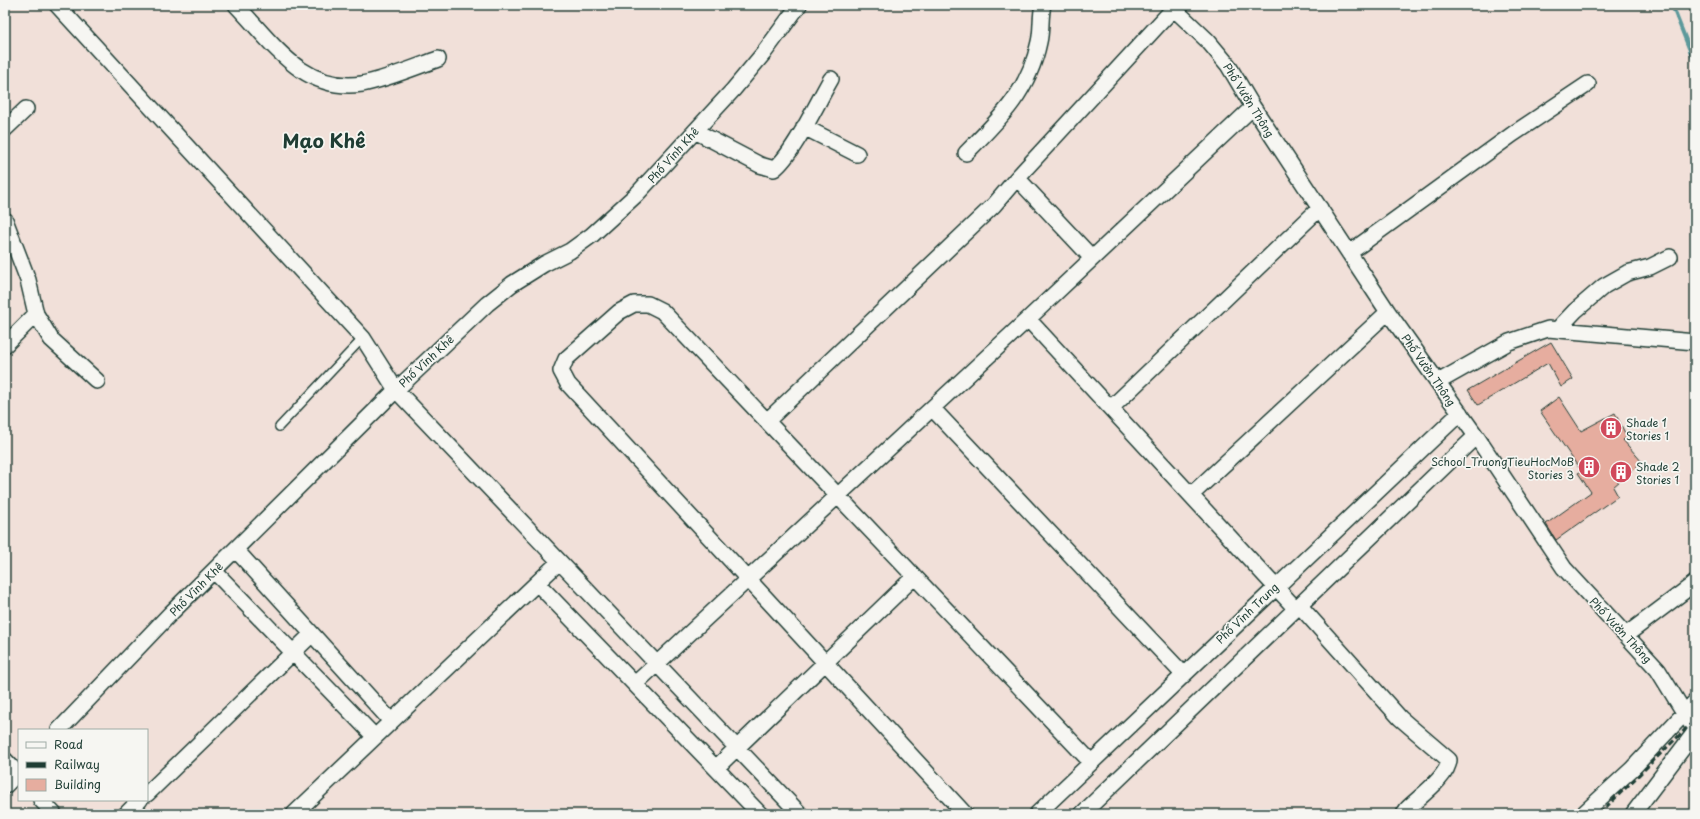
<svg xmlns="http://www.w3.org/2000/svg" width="1700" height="819" font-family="'Playpen Sans',sans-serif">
<rect width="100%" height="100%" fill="#f1e0d9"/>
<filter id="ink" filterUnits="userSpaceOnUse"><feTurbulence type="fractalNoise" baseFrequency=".025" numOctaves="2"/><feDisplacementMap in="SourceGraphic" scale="8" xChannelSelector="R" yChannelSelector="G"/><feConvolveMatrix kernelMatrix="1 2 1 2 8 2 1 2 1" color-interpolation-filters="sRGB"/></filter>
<g filter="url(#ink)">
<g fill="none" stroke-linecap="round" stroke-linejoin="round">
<!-- stream -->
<path stroke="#5d999b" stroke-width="4" d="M1672,5L1695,63"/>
</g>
<!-- building -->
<path fill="#e6ad9f" stroke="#1f3d34" d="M1551,342L1573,379L1561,387L1548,363L1478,405L1468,390Z
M1559,397L1581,431L1615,413L1627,437L1623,440L1642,462L1613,487L1618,496L1556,540L1546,524L1591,492L1578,473L1581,471L1540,411Z"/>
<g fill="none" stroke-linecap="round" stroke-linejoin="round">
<!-- service casing -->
<g stroke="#1f3d34" stroke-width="10">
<path id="service" d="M279,427L363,338"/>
</g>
<!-- minor casing -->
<g stroke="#1f3d34" stroke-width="18">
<path id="minor" d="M57,5L363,338L396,390L800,814
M236,5C272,42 303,93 362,84C384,80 416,67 438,59
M1170,5L1208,41L1228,65L1253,107L1388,312L1476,436L1564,568L1658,670L1695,730
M804,127L857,154
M5,129L26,109
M695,131L760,165L774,169C793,155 818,101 831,79
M966,153C1000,119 1029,91 1039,42C1042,30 1040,17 1043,5
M1017,178L1092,258
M5,220L28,280L36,314L51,339L97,381
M1349,253L1513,134L1588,84
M1028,319L1296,609
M1557,330L1575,311L1604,286L1627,273L1650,267L1670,257
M5,345L36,314
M1438,382L1509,342L1548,329L1695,342
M932,408L1183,674
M1111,408L1320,208
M767,421L994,205L1017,178L1173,9
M1191,495L1388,312
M236,550L391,721
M214,571L375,737
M537,583L760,814
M1299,605L1400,718L1449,760C1448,777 1419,797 1407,809L1404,814
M1626,635L1695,583
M635,684L1028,319L1253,107
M59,730L171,613L396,390L487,304L512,284L544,264L570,251L592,235L637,194L733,90L763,54L799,5
M5,760L19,775
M716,768L914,577
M5,786L19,772
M147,794L312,634
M41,800L54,814
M126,814L140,800
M294,814L559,562
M965,814L568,384L561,371L566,359L619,312L634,304H648L662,311L1091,762
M1037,814L1460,413
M1082,814L1476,436
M1583,814L1633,768L1695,702
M1633,814L1695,732"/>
</g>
<!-- service -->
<use href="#service" stroke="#f6f6f2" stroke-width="7"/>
<!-- minor -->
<use href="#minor" stroke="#f6f6f2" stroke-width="15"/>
<!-- rail -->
<path stroke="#1f3d34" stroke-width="3" stroke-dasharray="6 3" stroke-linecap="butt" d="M1599,814L1695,720"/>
</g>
</g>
<!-- icons -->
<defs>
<g id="building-disc" transform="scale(1.15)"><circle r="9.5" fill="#d1495b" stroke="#f6f6f2"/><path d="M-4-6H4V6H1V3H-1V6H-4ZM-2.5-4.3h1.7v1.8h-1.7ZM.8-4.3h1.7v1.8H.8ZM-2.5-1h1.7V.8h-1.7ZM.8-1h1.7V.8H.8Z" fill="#fff"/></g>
</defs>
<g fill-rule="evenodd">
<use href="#building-disc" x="1611" y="428"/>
<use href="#building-disc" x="1589" y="467"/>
<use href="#building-disc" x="1621" y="472"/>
</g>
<g text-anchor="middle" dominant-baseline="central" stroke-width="3.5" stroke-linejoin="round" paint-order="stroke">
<!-- street labels -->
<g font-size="11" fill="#1f3d34" stroke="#f6f6f2">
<text transform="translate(1249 100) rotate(58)">Phố Vườn Thông</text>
<text transform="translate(673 155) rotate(-48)">Phố Vĩnh Khê</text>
<text transform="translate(426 361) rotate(-43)">Phố Vĩnh Khê</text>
<text transform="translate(1429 370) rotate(55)">Phố Vườn Thông</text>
<text transform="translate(196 589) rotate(-45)">Phố Vĩnh Khê</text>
<text transform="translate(1247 613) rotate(-44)">Phố Vĩnh Trung</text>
<text transform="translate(1621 630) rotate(47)">Phố Vườn Thông</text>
</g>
<!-- poi labels -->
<g font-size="11" fill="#1f3d34" stroke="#f6f6f2" text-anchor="start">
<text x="1626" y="422">Shade 1<tspan x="1626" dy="13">Stories 1</tspan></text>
<text x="1574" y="461" text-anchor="end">School_TruongTieuHocMoB<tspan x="1574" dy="13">Stories 3</tspan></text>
<text x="1636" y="466">Shade 2<tspan x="1636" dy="13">Stories 1</tspan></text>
</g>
<!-- town labels -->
<g font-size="19" font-weight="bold" fill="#1f3d34" stroke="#f6f6f2">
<text x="324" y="140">Mạo Khê</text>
</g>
</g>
<!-- margin -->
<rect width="1700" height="819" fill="none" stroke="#f6f6f2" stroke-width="20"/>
<rect x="10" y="10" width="1680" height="799" fill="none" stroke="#1f3d34" stroke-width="1.5" filter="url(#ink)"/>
<!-- legend -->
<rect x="18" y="729" width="130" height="72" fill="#f6f6f2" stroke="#a0aca6"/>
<rect x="26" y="742" width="20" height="6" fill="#f6f6f2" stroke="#a0aca6"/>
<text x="54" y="749" font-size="12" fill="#1f3d34">Road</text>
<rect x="26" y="762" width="20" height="6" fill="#1f3d34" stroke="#a0aca6"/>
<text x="54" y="769" font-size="12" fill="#1f3d34">Railway</text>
<rect x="26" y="779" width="20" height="12" fill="#e6ad9f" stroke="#a0aca6"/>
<text x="54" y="789" font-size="12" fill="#1f3d34">Building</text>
</svg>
